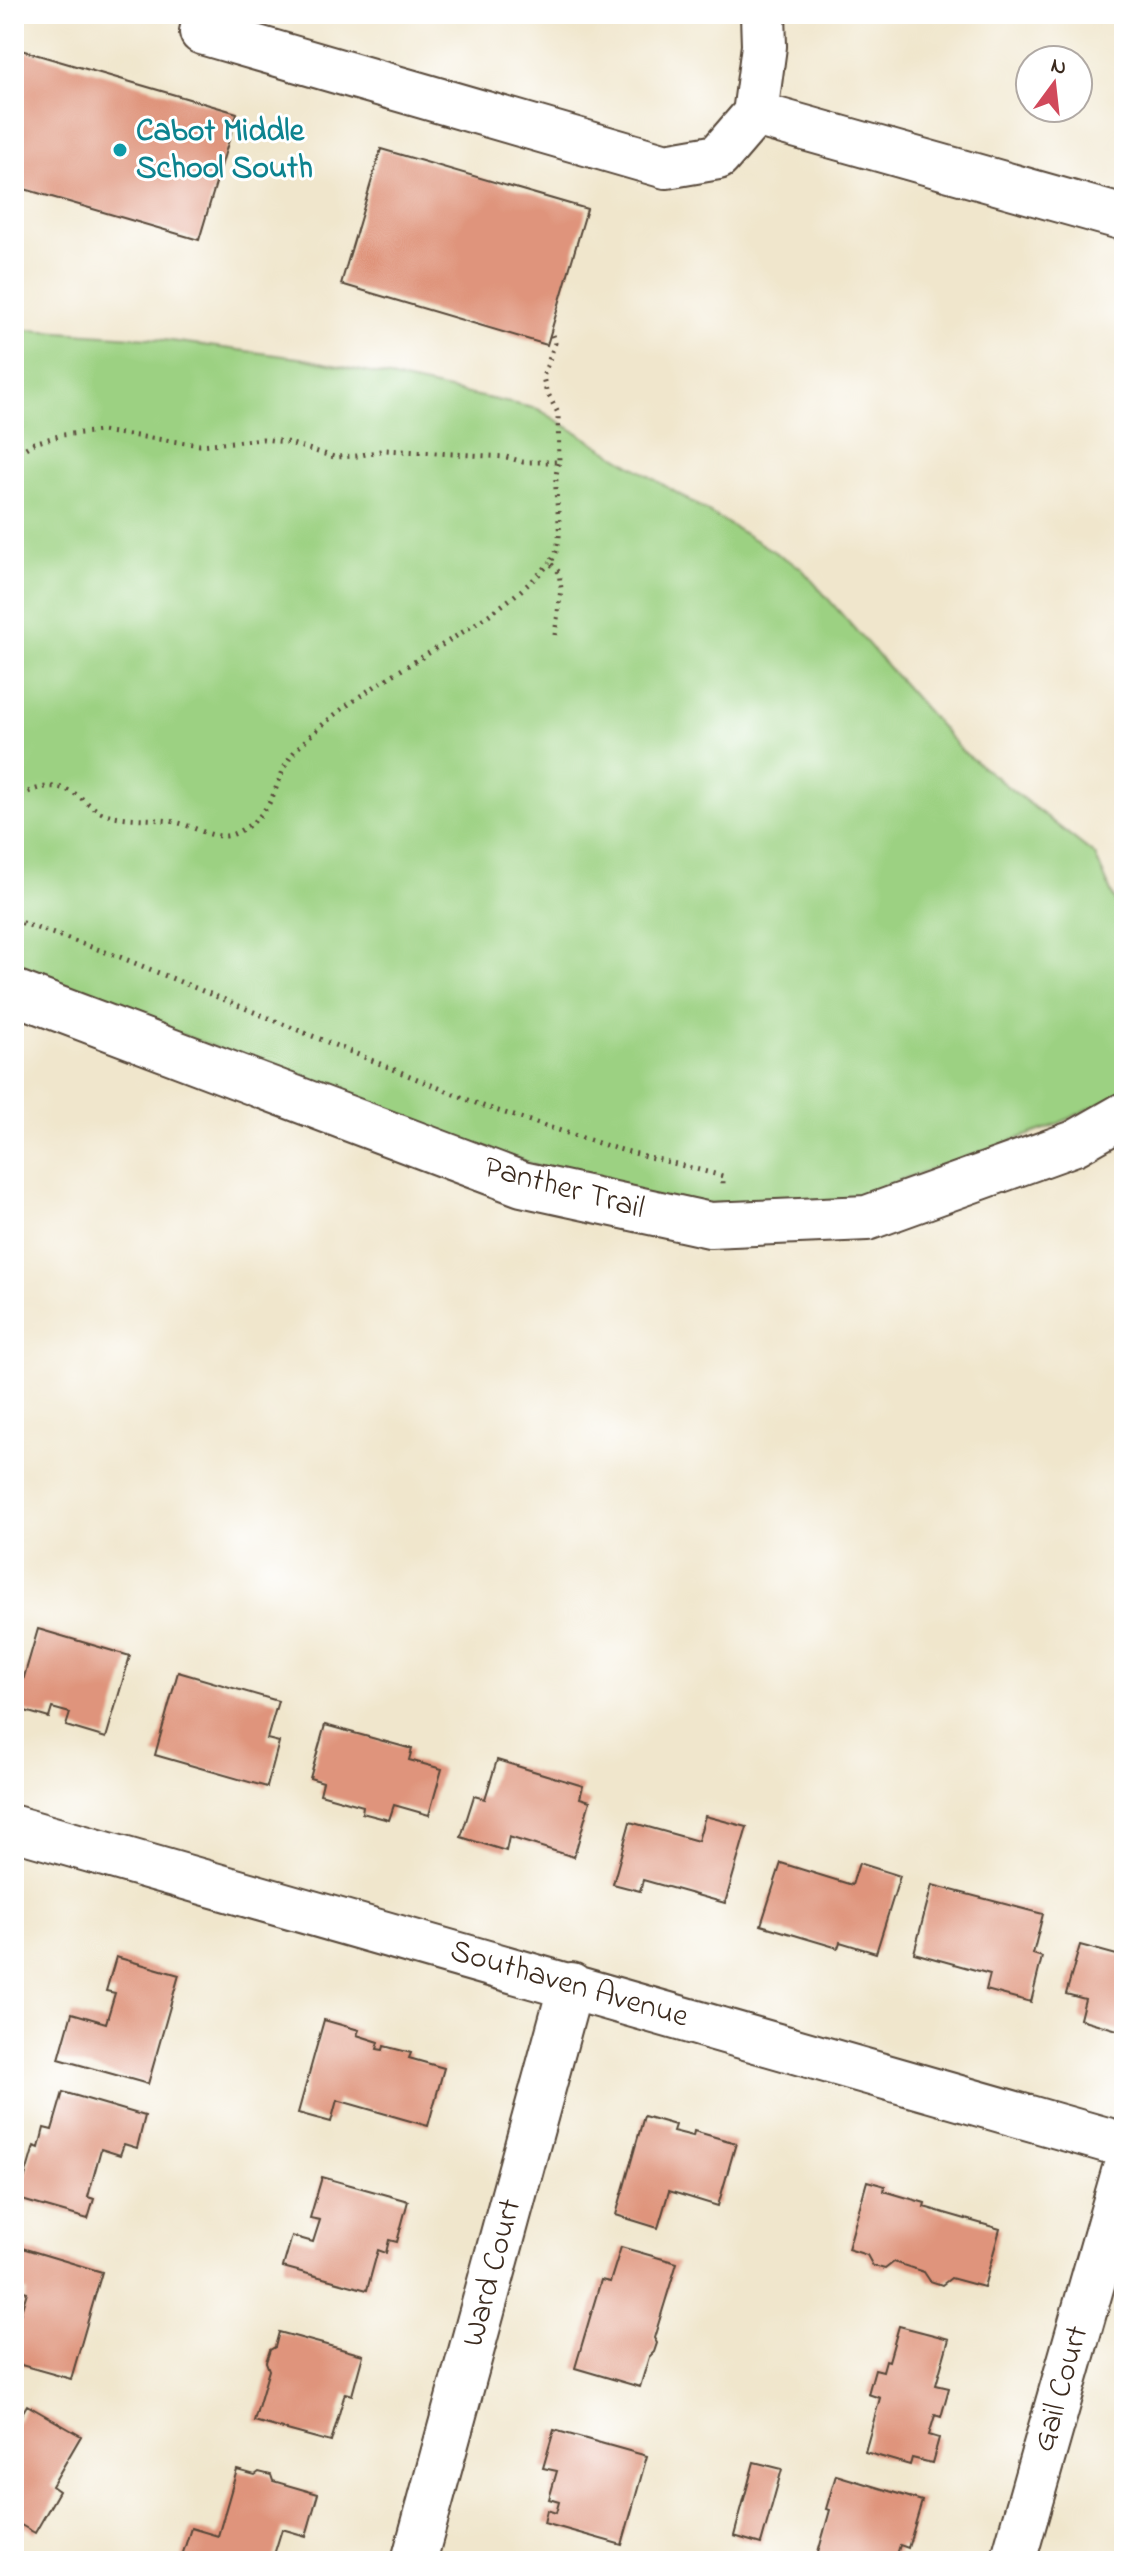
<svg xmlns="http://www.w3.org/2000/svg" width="1138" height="2575" font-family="'Indie Flower',sans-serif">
<rect width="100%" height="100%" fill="#fff"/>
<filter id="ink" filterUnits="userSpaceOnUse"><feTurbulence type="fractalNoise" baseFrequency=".0125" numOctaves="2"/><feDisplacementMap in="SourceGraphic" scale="16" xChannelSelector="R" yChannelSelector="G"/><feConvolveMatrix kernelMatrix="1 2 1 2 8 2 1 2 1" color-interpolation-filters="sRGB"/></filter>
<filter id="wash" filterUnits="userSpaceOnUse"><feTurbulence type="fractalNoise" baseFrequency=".006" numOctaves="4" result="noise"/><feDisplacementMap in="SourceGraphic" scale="32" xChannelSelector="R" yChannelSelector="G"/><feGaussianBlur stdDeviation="1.8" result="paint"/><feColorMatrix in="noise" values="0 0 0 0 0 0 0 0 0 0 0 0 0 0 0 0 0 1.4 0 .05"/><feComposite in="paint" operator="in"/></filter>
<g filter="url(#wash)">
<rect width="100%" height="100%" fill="#f0e6cc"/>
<!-- green -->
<path fill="#9cd182" stroke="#6c7e50" stroke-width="2" d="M14,329L149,338L306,359L538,409L801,568L962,751L1095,855L1124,922V1092L1051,1127L830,1205L678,1203L584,1184L231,1054L14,969Z"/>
<g id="blocks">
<!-- building -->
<path fill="#df947c" d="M14,48L237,113L199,240L14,186Z
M381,149L587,209L547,345L341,284Z
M38,1629L130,1656L106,1738L66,1726L70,1713L52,1708L49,1718L15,1708Z
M178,1672L278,1701L267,1739L279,1742L267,1787L155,1755Z
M325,1725L412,1749L409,1760L442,1769L429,1815L394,1805L389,1820L362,1813L363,1806L320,1794L323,1782L310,1778Z
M497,1760L583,1786L580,1798L590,1801L574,1857L509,1837L506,1851L461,1837L474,1796L485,1799Z
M705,1816L747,1827L725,1903L643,1880L640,1891L613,1884L630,1822L698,1841Z
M781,1863L852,1885L859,1863L900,1876L876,1953L840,1942L838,1948L761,1925Z
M932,1885L1043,1914L1033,1954L1042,1957L1031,2002L986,1990L990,1974L914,1953Z
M1080,1945L1124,1957V2032L1080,2019L1085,1999L1066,1994Z
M116,1957L179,1975L148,2084L59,2059L72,2013L106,2023L115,1993L106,1991Z
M324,2020L359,2030L357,2035L379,2042L377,2049L383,2050L384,2046L411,2053L409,2058L444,2068L428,2126L337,2100L331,2122L298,2113Z
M63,2092L145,2116L137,2148L124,2144L120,2155L101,2149L88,2197L94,2199L88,2219L15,2198L21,2176L25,2177L34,2146L39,2148L44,2128L52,2130Z
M644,2116L675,2125L673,2131L693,2136L694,2131L736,2143L718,2206L669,2191L658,2228L616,2215Z
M322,2177L408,2201L397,2242L389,2240L386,2253L378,2250L367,2290L283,2267L292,2236L313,2242L320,2220L310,2218Z
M867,2181L885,2186L884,2191L925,2203L924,2207L1000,2229L984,2287L951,2278L942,2285L930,2281L924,2272L894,2262L885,2269L873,2266L867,2255L848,2249Z
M621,2247L677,2263L654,2338L657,2343L654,2352L649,2357L640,2387L575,2368L601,2280L610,2282Z
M22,2248L102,2272L71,2379L14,2363V2335L27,2292L14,2288V2275Z
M899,2326L949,2339L936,2385L949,2388L941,2417L935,2415L929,2435L939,2438L932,2463L912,2458L910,2465L865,2452L880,2398L868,2394L875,2369L883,2371L886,2360L889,2361Z
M279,2332L363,2355L352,2395L345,2393L331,2442L254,2421L269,2370L266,2362L270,2350L275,2347Z
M27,2405L81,2436L52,2486L59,2491L35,2533L14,2521V2427Z
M554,2430L647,2456L622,2545L544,2523L547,2510L556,2513L559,2502L549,2499L557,2471L543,2468Z
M754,2462L782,2469L761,2544L734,2536Z
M237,2470L255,2475L259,2472L271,2475L273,2481L318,2494L306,2536L282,2529L273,2558L279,2561L181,2559L191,2528L218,2536Z
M836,2475L922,2501L908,2548L900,2545L895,2561L816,2560L830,2510L826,2509Z"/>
</g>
</g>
<g filter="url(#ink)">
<use href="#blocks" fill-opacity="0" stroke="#564638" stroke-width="2"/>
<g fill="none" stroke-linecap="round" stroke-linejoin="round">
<!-- minor casing -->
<g stroke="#564638" stroke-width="48">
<path id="minor" d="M207,14L202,32L666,166L718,157L755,114L764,46L763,14
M755,114L1124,218
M14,992L522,1184L710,1225L867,1218L1075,1143L1124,1115
M14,1828L1124,2145
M414,2561L571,1985
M1013,2561L1124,2172"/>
</g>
<!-- path -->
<path stroke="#564638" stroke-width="5" stroke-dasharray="2 6" stroke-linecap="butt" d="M14,458L17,453L34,443L62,435L101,431L200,445L263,439L286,442L334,457L357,456L385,450L506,457L523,462H559L558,413L546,390L543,377L555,343L551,332
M555,635L561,589L559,572L550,563C571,534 548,495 559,462
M14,799C37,786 58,780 81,798C89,804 97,812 106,814C129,821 156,817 179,823C195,827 209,837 226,836C234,835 241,830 248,826C280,804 274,774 296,750C368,673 478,640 550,563
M14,920L120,957L483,1106L614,1148L723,1176V1184"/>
<!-- minor -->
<use href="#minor" stroke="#fff" stroke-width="44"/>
</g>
</g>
<!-- markers -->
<circle fill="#0f9aa8" stroke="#fff" stroke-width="3" cx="120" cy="150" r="8"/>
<g text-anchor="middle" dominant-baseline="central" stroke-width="6" stroke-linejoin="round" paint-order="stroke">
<!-- culture labels -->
<g font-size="32" font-weight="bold" fill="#0d838f" stroke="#fff" text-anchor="start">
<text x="136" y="132">Cabot Middle<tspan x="136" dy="37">School South</tspan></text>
</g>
<!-- street labels -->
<g font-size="32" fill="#3b2a1e" stroke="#fff">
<text transform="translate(564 1189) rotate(15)">Panther Trail</text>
<text transform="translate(569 1985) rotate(16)">Southaven Avenue</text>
<text transform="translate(493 2273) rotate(-75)">Ward Court</text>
<text transform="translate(1062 2389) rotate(-74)">Gail Court</text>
</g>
</g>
<!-- margin -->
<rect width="1138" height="2575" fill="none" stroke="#fff" stroke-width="48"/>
<!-- north arrow -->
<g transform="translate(1054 84) rotate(15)"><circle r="38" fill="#ffffff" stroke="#b1aaa5" stroke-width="2"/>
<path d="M0-6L14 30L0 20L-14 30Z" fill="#d1495b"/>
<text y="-12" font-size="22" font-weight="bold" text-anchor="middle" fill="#3b2a1e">N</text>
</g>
</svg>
